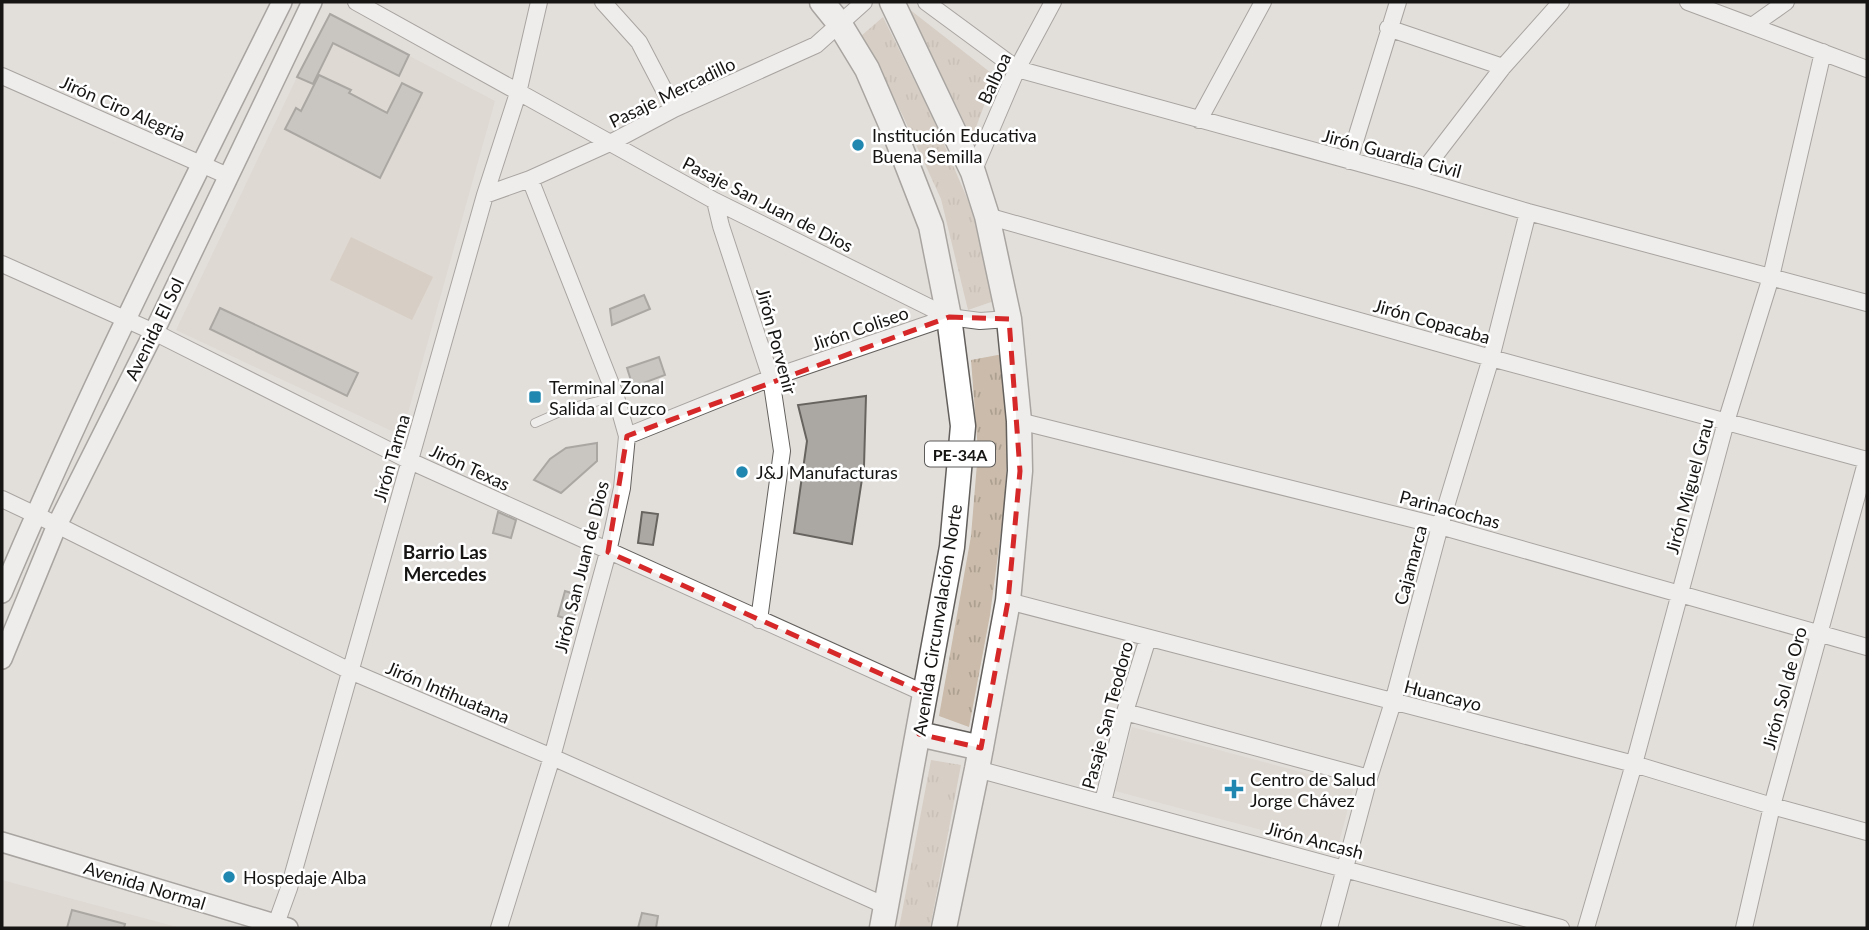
<svg xmlns="http://www.w3.org/2000/svg" width="1869" height="930" font-family="Lato,sans-serif">
<defs>
<pattern id="park-tufts" width="24" height="20" patternUnits="userSpaceOnUse" patternTransform="scale(1.75)"><rect width="24" height="20" fill="#cabbaa"/><path d="M3 7l-1-3M5 7V3M7 7l1-3M15 17l-1-3M17 17v-4M19 17l1-3" fill="none" stroke="#ada091"/></pattern>
</defs>
<rect width="100%" height="100%" fill="#e2dfdb"/>
<!-- built -->
<path fill="#dad2c8" d="M330,14L495,101L403,431L396,433L176,330L309,52Z
M1132,727L1354,786L1337,850L1115,791Z
M2,880L181,928H2Z"/>
<!-- park -->
<path fill="url(#park-tufts)" d="M909,9L995,76L972,138Z
M883,17L931,114L970,205L997,300L968,310L941,199L902,114L861,36Z
M1003,354L1008,442L1004,509L990,615L969,727L939,716L971,536L978,451L971,360Z
M931,760L961,765L930,928H899Z"/>
<!-- pitch -->
<path fill="#cabbaa" d="M351,237L433,277L412,320L330,280Z"/>
<!-- building -->
<path fill="#aba8a4" stroke="#676460" stroke-width="2" d="M330,14L409,55L399,76L333,43L313,84L297,77Z
M319,75L351,90L349,93L387,113L402,83L422,93L380,178L285,129L296,108L301,111Z
M644,295L650,309L612,325L610,309Z
M220,308L358,373L347,396L210,329Z
M659,357L665,375L633,387L627,368Z
M866,396L864,466L852,544L794,533L807,441L798,405Z
M597,443V461L561,493L534,480L550,459L566,448Z
M498,512L516,520L511,538L493,533Z
M642,512L658,514L653,545L638,543Z
M565,591L581,596L573,621L558,616Z
M72,910L125,924L124,928H67Z
M642,913L658,916L656,928H638Z"/>
<g fill="none" stroke-linecap="round" stroke-linejoin="round">
<!-- service casing -->
<g stroke="#625f5c" stroke-width="10">
<path id="service" d="M535,423L569,408L616,397"/>
</g>
<!-- minor casing -->
<g stroke="#625f5c" stroke-width="18">
<path id="minor" d="M356,2L715,201L949,317L980,321L1009,319
M603,2L639,42L674,109
M926,2L1017,69L1417,179L1528,212L1867,303
M1688,2L1867,69
M1752,26L1786,2
M1388,28L1503,67
M2,76L228,176
M1199,120L1263,2
M1349,161L1398,2
M973,172L1017,69L1053,2
M1417,179L1503,67L1561,2
M485,195L530,179L612,142L674,109L816,45L864,2
M715,201L721,226L771,378L782,451L759,620
M987,216L1491,358L1867,460
M2,264L154,332L410,461L926,694
M1019,421L1440,526L1867,647
M627,436L771,378L949,317
M2,499L57,525L350,671L552,757L886,906
M1008,601L1634,764L1772,806L1867,832
M1125,712L1369,778
M977,769L1561,928
M1103,802L1125,712L1148,638
M276,924L289,888L485,195L518,93L539,2
M499,928L552,757L608,552L622,488L627,436L616,397L530,179
M1329,928L1369,778L1393,702L1440,526L1491,358L1528,212
M1586,928L1634,764L1726,422L1771,277L1823,52
M1744,928L1772,806L1867,459"/>
</g>
<!-- tertiary casing -->
<g stroke="#625f5c" stroke-width="22">
<path id="tertiary" d="M2,593C87,392 185,197 282,2
M2,659L57,525L154,332L312,2
M2,842L288,928"/>
</g>
<!-- trunk casing -->
<g stroke="#625f5c" stroke-width="27">
<path id="trunk" d="M822,2L839,23L867,69L896,136L931,226L949,317L963,426L952,547L882,928
M892,2L973,172L987,216L1009,319L1019,421L1020,471L1008,601L977,769L944,928
M919,734L981,748"/>
</g>
<!-- service -->
<use href="#service" stroke="#fff" stroke-width="8"/>
<!-- minor -->
<use href="#minor" stroke="#fff" stroke-width="16"/>
<!-- tertiary -->
<use href="#tertiary" stroke="#fff" stroke-width="19"/>
<!-- trunk -->
<use href="#trunk" stroke="#fff" stroke-width="24"/>
</g>
<!-- marked area -->
<path d="M0 0H1869V930H0ZM949,317L1009,319L1020,471L1008,601L981,748L919,734L926,694L608,552L627,436Z" fill="#e2dfdb" fill-opacity=".55" fill-rule="evenodd"/>
<path fill="none" stroke="#d62828" stroke-width="5" stroke-dasharray="14 9" stroke-linejoin="round" d="M949,317L1009,319L1020,471L1008,601L981,748L919,734L926,694L608,552L627,436Z"/>
<!-- markers -->
<g fill="#2087b0" stroke="#fff" stroke-width="2.5">
<circle cx="858" cy="145" r="7"/>
<rect x="528" y="390" width="14" height="14" rx="3.5"/>
<circle cx="742" cy="472" r="7"/>
<path d="M1230.5 778.5h7v7h7v7h-7v7h-7v-7h-7v-7h7z"/>
<circle cx="229" cy="877" r="7"/>
</g>
<g text-anchor="middle" dominant-baseline="central" stroke-width="5" stroke-linejoin="round" paint-order="stroke">
<!-- shield labels -->
<rect fill="#fff" stroke="#5c5b5a" stroke-width="2" x="925" y="441.5" width="70" height="25" rx="5"/>
<g font-size="16" font-weight="bold" fill="#161514">
<text x="960" y="454">PE-34A</text>
</g>
<!-- street labels -->
<g font-size="18" fill="#161514" stroke="#fff">
<text transform="translate(994 78) rotate(-65)">Balboa</text>
<text transform="translate(672 92) rotate(-26)">Pasaje Mercadillo</text>
<text transform="translate(123 108) rotate(24)">Jirón Ciro Alegria</text>
<text transform="translate(1392 153) rotate(15)">Jirón Guardia Civil</text>
<text transform="translate(768 204) rotate(27)">Pasaje San Juan de Dios</text>
<text transform="translate(1432 321) rotate(16)">Jirón Copacaba</text>
<text transform="translate(860 328) rotate(-19)">Jirón Coliseo</text>
<text transform="translate(154 329) rotate(-64)">Avenida El Sol</text>
<text transform="translate(777 341) rotate(75)">Jirón Porvenir</text>
<text transform="translate(391 458) rotate(-74)">Jirón Tarma</text>
<text transform="translate(470 467) rotate(25)">Jirón Texas</text>
<text transform="translate(1689 486) rotate(-75)">Jirón Miguel Grau</text>
<text transform="translate(1450 509) rotate(15)">Parinacochas</text>
<text transform="translate(1410 565) rotate(-75)">Cajamarca</text>
<text transform="translate(581 567) rotate(-76)">Jirón San Juan de Dios</text>
<text transform="translate(937 620) rotate(-81)">Avenida Circunvalación Norte</text>
<text transform="translate(1784 688) rotate(-75)">Jirón Sol de Oro</text>
<text transform="translate(448 692) rotate(23)">Jirón Intihuatana</text>
<text transform="translate(1443 695) rotate(14)">Huancayo</text>
<text transform="translate(1107 715) rotate(-75)">Pasaje San Teodoro</text>
<text transform="translate(1315 840) rotate(15)">Jirón Ancash</text>
<text transform="translate(145 885) rotate(17)">Avenida Normal</text>
</g>
<!-- poi labels -->
<g font-size="18" fill="#161514" stroke="#fff" text-anchor="start">
<text x="872" y="135">Institución Educativa<tspan x="872" dy="21">Buena Semilla</tspan></text>
<text x="549" y="387">Terminal Zonal<tspan x="549" dy="21">Salida al Cuzco</tspan></text>
<text x="756" y="472">J&amp;J Manufacturas</text>
<text x="1250" y="779">Centro de Salud<tspan x="1250" dy="21">Jorge Chávez</tspan></text>
<text x="243" y="877">Hospedaje Alba</text>
</g>
<!-- neighbourhood labels -->
<g font-size="19" font-weight="bold" fill="#161514" stroke="#fff">
<text x="445" y="551">Barrio Las<tspan x="445" dy="22">Mercedes</tspan></text>
</g>
</g>
<!-- border -->
<rect width="1869" height="930" fill="none" stroke="#161514" stroke-width="7"/>
</svg>
